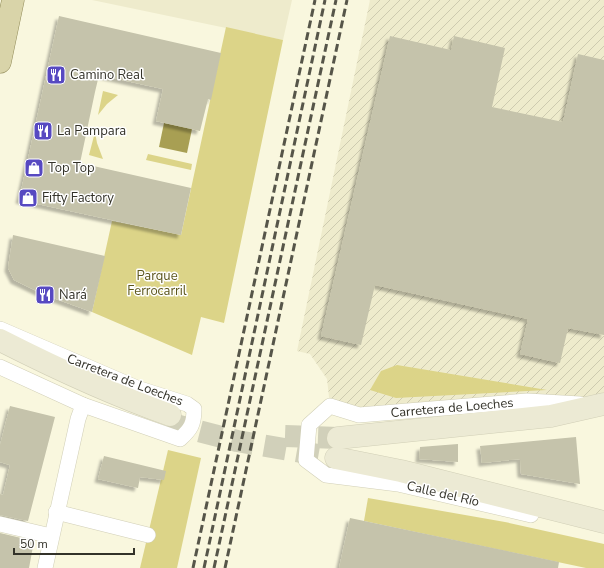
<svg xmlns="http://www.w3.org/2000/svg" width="604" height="568" font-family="'Nunito Sans',sans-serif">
  <defs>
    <pattern id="industrial-furrows" width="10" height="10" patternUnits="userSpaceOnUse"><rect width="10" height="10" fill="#eeebcc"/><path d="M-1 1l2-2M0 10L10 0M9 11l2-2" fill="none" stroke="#cdcaaf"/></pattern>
    <filter id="shadow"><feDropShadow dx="-3.5" dy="3.5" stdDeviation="1" flood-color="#0004"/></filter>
  </defs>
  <rect width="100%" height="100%" fill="#f9f7de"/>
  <polygon fill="#eeebcc" points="92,0 292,0 283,40"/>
  <polygon fill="url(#industrial-furrows)" points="370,0 604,0 604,404 359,415 330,406 327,379 310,354 297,351"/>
  <g fill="#dcd488">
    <polygon points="226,27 283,40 224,323 201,317 192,355 92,312 112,221 181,235"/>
    <polygon points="103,91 118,95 107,104 98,115"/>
    <polygon points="95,132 97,143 103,159 89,155"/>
    <polygon points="148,154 192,164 191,170 146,160"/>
    <polygon points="397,365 547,390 396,398 370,390 381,371"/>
    <polygon points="168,450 201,458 177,568 140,568"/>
    <polygon points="368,498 505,522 604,544 604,568 586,568 364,521"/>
  </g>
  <polygon fill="#a89f53" points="164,123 192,129 187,153 159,147"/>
  <g fill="#c5c3ab" filter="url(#shadow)">
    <polygon points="59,16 221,53 211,100 208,99 200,131 156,121 163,89 99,75 95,92 80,163 191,188 181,235 19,200"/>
    <polygon points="390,36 451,50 454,36 505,48 492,107 563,122 578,54 604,60 604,335 568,328 560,363 520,354 528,319 375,285 361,345 321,336"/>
    <polygon points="13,235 105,256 92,312 45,295 14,280 8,268"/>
    <polygon points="10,406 55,417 28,521 0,515 0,494 3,495 10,465 0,462 0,445"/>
    <polygon points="576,437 580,484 521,474 520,459 482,463 480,446"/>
    <polygon points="458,444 458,462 419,459 420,447"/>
    <polygon points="104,456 166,471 164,480 140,477 138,488 98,479"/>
    <polygon points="350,518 559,562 558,568 339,568"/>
    <polygon points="0,533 34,541 29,568 0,568"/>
  </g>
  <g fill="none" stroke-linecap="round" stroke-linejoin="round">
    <g stroke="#d1d0ba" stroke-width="22" stroke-dasharray="22 11" stroke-linecap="butt">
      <polyline points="168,423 237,441 336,458"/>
      <polyline points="285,436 338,438"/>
    </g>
    <defs>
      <g id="street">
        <path d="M 0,329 L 137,388 L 187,404 L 194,409 C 194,424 191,429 180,439 L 83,405 L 0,367"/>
        <polyline points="56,512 148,535"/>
        <polyline points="531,515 398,484 326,475 306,460 309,425 330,406 359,415 527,401 580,404"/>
        <polyline points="0,524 51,536"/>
        <polyline points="45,568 78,419 83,405"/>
      </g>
      <g id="secondary">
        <path d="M 0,340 C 55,368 111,394 170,415"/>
        <polyline points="338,438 551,416 604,404"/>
        <polyline points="336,458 401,471 604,522"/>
      </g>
      <polyline id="primary" points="0,62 13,0"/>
    </defs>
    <use href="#street" stroke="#d1cfb7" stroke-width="16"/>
    <use href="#secondary" stroke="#d1cfb7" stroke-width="23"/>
    <use href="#primary" stroke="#8f8956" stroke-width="23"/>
    <use href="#street" stroke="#fff" stroke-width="15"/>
    <use href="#secondary" stroke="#ecead4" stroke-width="22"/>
    <use href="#primary" stroke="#d9d4a9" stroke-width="22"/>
    <g stroke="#565549" stroke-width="3" stroke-dasharray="8 4" stroke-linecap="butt">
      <polyline points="193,568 315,0"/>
      <polyline points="204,568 325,0"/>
      <polyline points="214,568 336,0"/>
      <polyline points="225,568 347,0"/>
    </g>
  </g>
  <defs>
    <symbol id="restaurant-square" viewBox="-11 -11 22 22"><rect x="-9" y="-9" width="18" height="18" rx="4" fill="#5749c1" stroke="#fff"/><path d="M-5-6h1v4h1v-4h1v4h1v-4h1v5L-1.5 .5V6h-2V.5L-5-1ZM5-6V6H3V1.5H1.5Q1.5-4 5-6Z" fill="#fff"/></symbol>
    <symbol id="shop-square" viewBox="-11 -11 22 22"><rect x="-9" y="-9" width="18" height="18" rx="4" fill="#5749c1" stroke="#fff"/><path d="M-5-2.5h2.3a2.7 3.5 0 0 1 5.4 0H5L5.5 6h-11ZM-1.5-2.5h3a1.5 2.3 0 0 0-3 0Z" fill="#fff"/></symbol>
  </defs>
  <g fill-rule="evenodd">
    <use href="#restaurant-square" x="45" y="64" width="22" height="22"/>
    <use href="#restaurant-square" x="32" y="120" width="22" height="22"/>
    <use href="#shop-square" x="23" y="157" width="22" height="22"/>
    <use href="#shop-square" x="17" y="187" width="22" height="22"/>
    <use href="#restaurant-square" x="34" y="284" width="22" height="22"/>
  </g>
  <g text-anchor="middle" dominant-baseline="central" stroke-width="3" stroke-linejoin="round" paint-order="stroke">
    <g font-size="13" fill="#333229" stroke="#fff" text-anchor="start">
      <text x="70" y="75">Camino Real</text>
      <text x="57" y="131">La Pampara</text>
      <text x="48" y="168">Top Top</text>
      <text x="42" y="198">Fifty Factory</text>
      <text x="59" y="295">Nará</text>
    </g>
    <g font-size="13" fill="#5c561c" stroke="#fff">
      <text x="157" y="276">Parque<tspan x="157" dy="15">Ferrocarril</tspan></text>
    </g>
    <g font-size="13" fill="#333229" stroke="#fff">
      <text transform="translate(125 380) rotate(21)">Carretera de Loeches</text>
      <text transform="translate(452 408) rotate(-5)">Carretera de Loeches</text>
      <text transform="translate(443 494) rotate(13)">Calle del Río</text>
    </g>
  </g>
  <path d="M14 548v6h120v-6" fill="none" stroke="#333229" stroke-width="2"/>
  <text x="20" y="548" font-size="12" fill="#333229" stroke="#ffffff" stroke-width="3" paint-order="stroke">50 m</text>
</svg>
